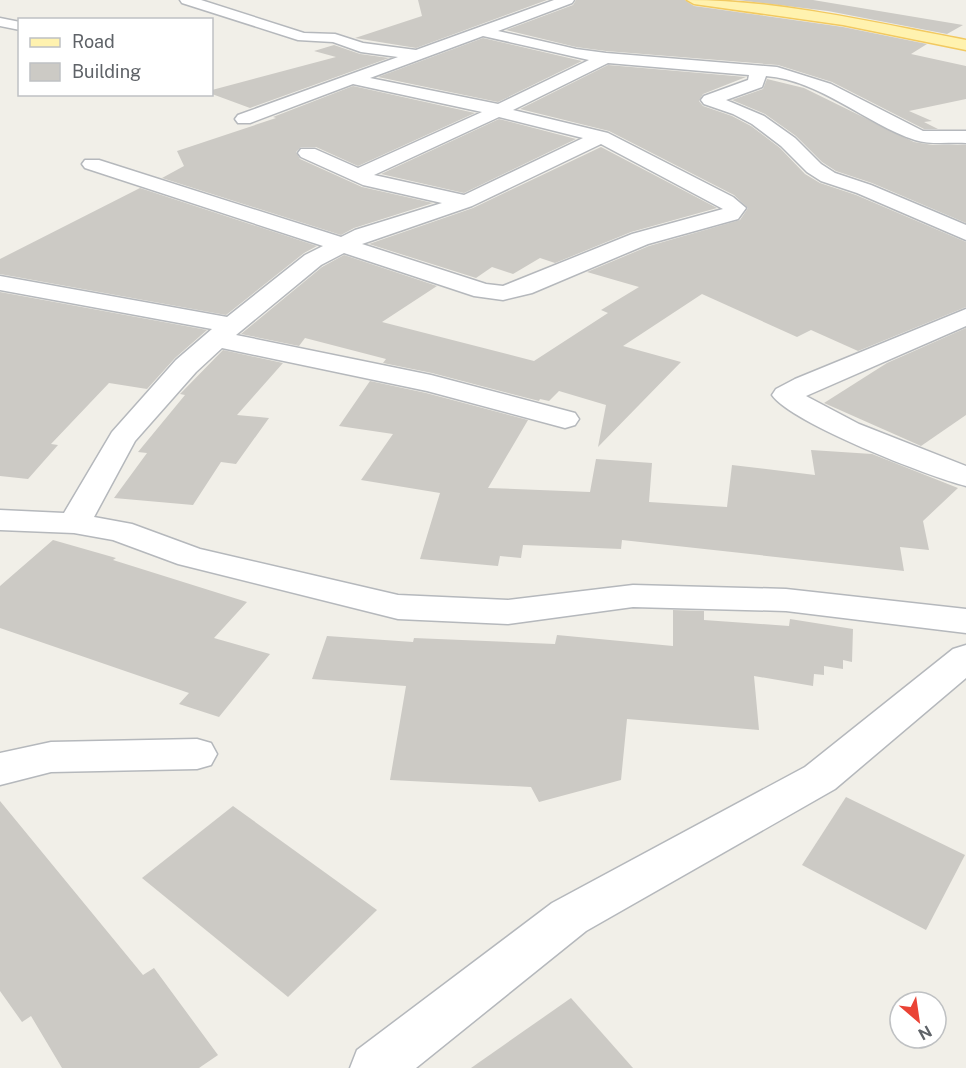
<svg xmlns="http://www.w3.org/2000/svg" width="966" height="1068" font-family="'Public Sans',sans-serif">
  <rect width="100%" height="100%" fill="#f1efe8"/>
  <g fill="#cccac5">
    <polygon points="418,0 547,0 416,48 355,38 422,16"/>
    <polygon points="576,0 685,0 694,6 843,27 927,44 911,54 966,66 966,99 909,111 932,121 924,122 938,129 924,129 832,82 778,65 606,51 576,47 506,30 573,5"/>
    <polygon points="738,0 813,0 963,25 947,34 828,11"/>
    <polygon points="483,38 582,61 498,102 378,77"/>
    <polygon points="334,45 360,54 389,58 250,108 212,94 212,90 336,57 314,51"/>
    <polygon points="608,65 746,77 703,94 699,101 703,106 732,116 751,126 780,148 805,174 820,183 856,195 966,242 966,307 858,351 811,330 797,337 702,294 623,346 681,362 598,447 606,405 559,391 549,401 540,399 539,401 432,373 383,363 386,359 305,338 299,346 241,334 322,267 344,255 437,286 382,322 534,361 608,313 601,310 639,287 587,272 649,246 740,220 748,208 734,195 609,131 520,109"/>
    <polygon points="767,79 804,88 914,142 933,145 966,145 966,223 872,183 836,171 822,162 796,136 765,114 732,100 763,89"/>
    <polygon points="353,86 475,113 358,166 316,147 301,147 296,152 300,159 362,187 433,203 354,228 341,235 162,178 184,166 177,151 276,118 273,117"/>
    <polygon points="499,119 576,139 464,193 381,174"/>
    <polygon points="601,147 717,208 631,232 555,263 540,258 513,274 492,267 476,278 369,244 473,208"/>
    <polygon points="140,188 317,246 304,253 226,315 0,274 0,259"/>
    <polygon points="0,292 207,330 175,358 147,389 109,383 51,444 58,445 28,479 0,476"/>
    <polygon points="966,328 966,415 921,446 824,403 887,363"/>
    <polygon points="223,350 283,363 237,415 269,418 236,464 221,462 193,505 114,498 147,453 138,452 185,395 180,394"/>
    <polygon points="370,381 426,393 528,420 488,488 590,492 596,459 652,463 649,502 727,507 732,465 815,475 811,450 872,454 958,488 923,521 929,550 900,547 904,571 622,540 621,549 523,545 521,558 500,556 498,566 420,559 440,493 361,480 393,434 339,426"/>
    <polygon points="53,540 116,558 113,560 247,602 214,638 270,654 219,717 179,704 189,693 0,628 0,586"/>
    <polygon points="673,610 704,611 704,620 789,626 790,619 853,629 852,662 843,660 843,669 824,666 824,675 814,674 813,686 754,676 759,730 627,719 621,780 539,802 531,787 390,780 406,686 312,679 327,636 413,642 414,638 555,644 557,635 673,646"/>
    <polygon points="846,797 965,855 926,930 802,865"/>
    <polygon points="0,801 143,975 154,968 218,1055 199,1068 62,1068 31,1016 22,1022 0,991"/>
    <polygon points="233,806 377,910 288,997 142,878"/>
    <polygon points="571,998 633,1068 471,1068"/>
  </g>
  <g fill="none" stroke-linecap="round" stroke-linejoin="round">
    <defs>
      <g id="minor">
        <path d="M 180,0 L 201,0 L 304,33 L 335,34 L 363,43 L 416,50 L 554,0 L 574,0 L 572,3 L 498,31 L 576,49 L 606,53 L 777,67 L 831,84 L 923,131 L 966,131 L 966,143 C 950,142 930,145 915,140 C 866,124 820,80 766,76 L 762,87 L 726,100 L 764,116 L 795,138 L 821,164 L 835,173 L 871,185 L 966,225 L 966,240 L 857,193 L 821,181 L 807,172 L 781,146 L 752,124 L 733,114 L 704,104 L 701,100 L 704,96 L 748,80 L 749,75 L 608,63 L 513,110 L 608,133 L 733,197 L 746,208 L 738,219 L 648,244 L 532,293 L 503,300 L 474,296 L 344,253 L 321,265 L 236,335 L 431,375 L 575,413 L 579,419 L 575,425 L 565,428 L 427,391 L 222,348 L 196,372 L 135,441 L 94,517 L 132,524 L 200,549 L 398,595 L 508,600 L 633,585 L 786,589 L 966,609 L 966,633 L 786,611 L 633,607 L 508,624 L 398,619 L 178,564 L 113,540 L 74,533 L 0,530 L 0,510 L 64,513 L 112,432 L 176,360 L 212,329 L 0,290 L 0,276 L 227,317 L 305,255 L 323,246 L 85,168 L 82,164 L 85,160 L 99,160 L 341,237 L 355,230 L 442,203 L 363,185 L 301,157 L 298,153 L 301,149 L 315,149 L 358,168 L 482,112 L 353,84 L 250,123 L 238,123 L 235,119 L 238,115 L 398,57 L 361,52 L 333,42 L 298,40 L 182,3 ZM 483,36 L 589,60 L 498,104 L 370,78 ZM 499,117 L 583,138 L 464,195 L 374,175 ZM 601,144 L 723,209 L 632,234 L 503,286 L 486,284 L 362,244 L 472,206 Z"/>
        <polygon points="0,18 20,22 20,30 0,26"/>
        <path d="M 966,309 L 966,326 L 806,396 L 859,424 L 966,466 L 966,486 C 930,477 791,423 772,395 L 776,389 L 795,379 Z"/>
        <polygon points="966,645 966,678 835,789 586,931 416,1068 350,1068 357,1050 552,903 805,767 953,649"/>
        <polygon points="197,739 211,743 217,754 211,765 197,769 51,772 0,785 0,753 51,742"/>
      </g>
      <path id="major" d="M 687,0 C 781,0 875,23 966,40 L 966,50 L 843,25 L 694,4 Z"/>
    </defs>
    <use href="#minor" stroke="#b5b8bc" stroke-width="3"/>
    <use href="#major" stroke="#f2c960" stroke-width="3"/>
    <use href="#minor" fill="#fff" fill-rule="evenodd"/>
    <use href="#major" fill="#fff2af" fill-rule="evenodd"/>
  </g>
  <rect x="18" y="18" width="195" height="78" fill="#ffffff" stroke="#bfc1c3" stroke-width="1.5"/>
  <rect x="30" y="38" width="30" height="9" fill="#fff2af" stroke="#bfc1c3" stroke-width="1.5"/>
  <text x="72" y="48" font-size="18" fill="#5f6368">Road</text>
  <rect x="30" y="63" width="30" height="18" fill="#cccac5" stroke="#bfc1c3" stroke-width="1.5"/>
  <text x="72" y="78" font-size="18" fill="#5f6368">Building</text>
  <g transform="translate(918 1020) rotate(151)"><circle r="28" fill="#ffffff" stroke="#bfc1c3" stroke-width="1.5"/>
  <path d="M0-4.5L10 22L0 15L-10 22Z" fill="#ea4335"/>
  <text y="-9" font-size="16" font-weight="bold" text-anchor="middle" fill="#5f6368">N</text>
  </g>
</svg>
